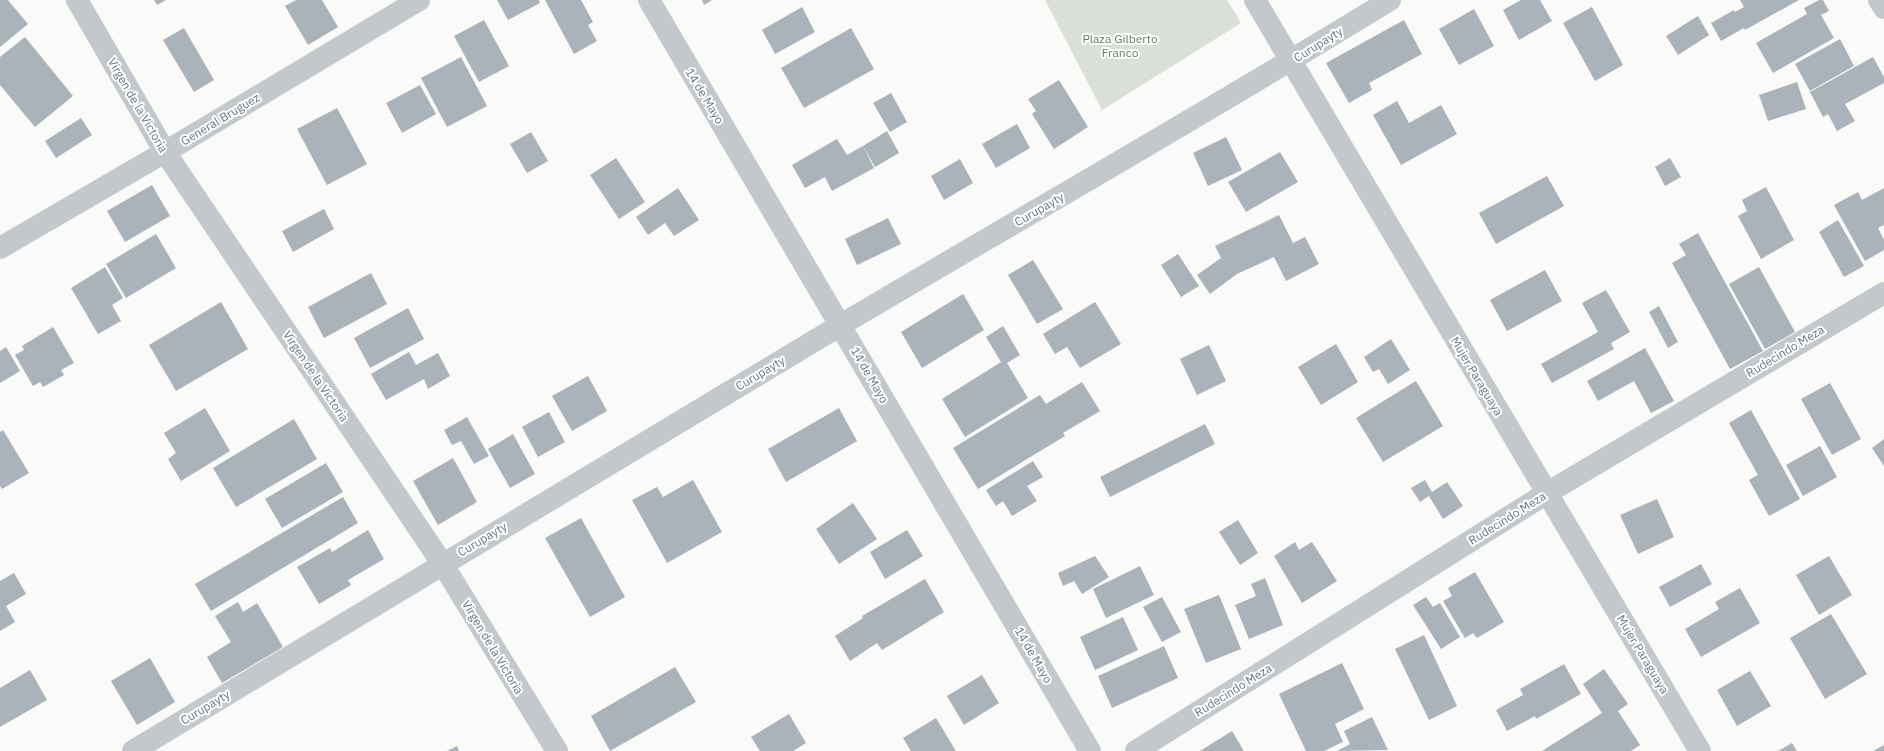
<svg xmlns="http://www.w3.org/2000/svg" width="1884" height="751" font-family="'IBM Plex Sans',sans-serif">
  <rect width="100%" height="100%" fill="#fafaf8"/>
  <polygon fill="#dadfd7" points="1045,0 1227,0 1241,23 1102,110"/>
  <g fill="#aab3b9">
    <polygon points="0,0 8,0 28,24 0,47"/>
    <polygon points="154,0 166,0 157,5"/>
    <polygon points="296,0 322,0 338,27 308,45 285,6"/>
    <polygon points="497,0 539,0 540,3 508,20"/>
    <polygon points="545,0 581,0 593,22 588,25 597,41 574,54"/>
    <polygon points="702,0 712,0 704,5"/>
    <polygon points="1521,0 1540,0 1552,21 1519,40 1503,10"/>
    <polygon points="1740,0 1799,0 1745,30 1744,28 1721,41 1711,23 1734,10 1735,12 1744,7"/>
    <polygon points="1819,0 1823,0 1829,11 1821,15 1834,38 1773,73 1756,43 1807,14 1804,8"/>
    <polygon points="802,7 815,32 775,54 762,30"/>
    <polygon points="1592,7 1623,65 1595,81 1563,23"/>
    <polygon points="1474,9 1494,46 1459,65 1439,29"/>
    <polygon points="1698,16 1709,35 1678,55 1666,36"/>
    <polygon points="484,20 509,66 479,82 454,36"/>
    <polygon points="1404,20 1422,54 1369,83 1372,90 1349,103 1326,63"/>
    <polygon points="184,28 214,80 194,92 163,40"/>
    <polygon points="851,28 874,69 804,108 781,68"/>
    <polygon points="25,37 73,96 35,127 0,85 0,57"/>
    <polygon points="1840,39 1854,66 1810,91 1795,64"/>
    <polygon points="461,57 487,106 447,127 421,78"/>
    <polygon points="1873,57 1884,77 1884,83 1845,104 1855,121 1837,131 1828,114 1823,117 1810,92"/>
    <polygon points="1059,80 1088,127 1054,149 1032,114 1036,111 1028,99"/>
    <polygon points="1797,82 1806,109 1768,121 1759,95"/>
    <polygon points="420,85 436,114 402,133 386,103"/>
    <polygon points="891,93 907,122 890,132 873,103"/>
    <polygon points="1397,101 1409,123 1441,105 1457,134 1401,165 1373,115"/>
    <polygon points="337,108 367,164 327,185 297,129"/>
    <polygon points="81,118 92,135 56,158 45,141"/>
    <polygon points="1017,124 1030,148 996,168 982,144"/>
    <polygon points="887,131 899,153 875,167 863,146"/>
    <polygon points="531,132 548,161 527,173 510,144"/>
    <polygon points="1226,137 1242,170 1208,186 1193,153"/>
    <polygon points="837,139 847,155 863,146 874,168 832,191 825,177 805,188 792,165"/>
    <polygon points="1280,152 1298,182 1246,212 1228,182"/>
    <polygon points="616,158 645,202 619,219 590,175"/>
    <polygon points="1670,158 1681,177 1665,186 1655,167"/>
    <polygon points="960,159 973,183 944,200 931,176"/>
    <polygon points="1547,176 1564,206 1496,244 1479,213"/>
    <polygon points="152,185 170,216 125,242 107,211"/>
    <polygon points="1766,187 1794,240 1761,259 1738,216 1747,211 1742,200"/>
    <polygon points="678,188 699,220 674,236 665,223 648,235 636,217"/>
    <polygon points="1884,188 1884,225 1878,228 1884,240 1884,250 1865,261 1834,205 1858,192 1862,200"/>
    <polygon points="324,209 334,229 293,252 282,231"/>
    <polygon points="1279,215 1293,243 1305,237 1319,264 1286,281 1274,257 1237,274 1210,294 1197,275 1221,258 1215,246"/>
    <polygon points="888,218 901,244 857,265 845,239"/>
    <polygon points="1838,220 1864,266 1844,277 1819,232"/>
    <polygon points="1698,233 1763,351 1730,369 1672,263 1686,255 1679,244"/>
    <polygon points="156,234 176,268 126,298 106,264"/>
    <polygon points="1178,254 1199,286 1181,297 1161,265"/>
    <polygon points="1033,260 1063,309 1037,324 1008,275"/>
    <polygon points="105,267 123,298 112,305 121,321 98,334 71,288"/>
    <polygon points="1759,267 1795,332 1765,349 1729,284"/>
    <polygon points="1545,270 1562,301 1507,331 1490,300"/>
    <polygon points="371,273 387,304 324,338 308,307"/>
    <polygon points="1606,290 1630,332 1611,343 1614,349 1552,383 1541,364 1598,332 1582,303"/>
    <polygon points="963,294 984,330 922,368 901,332"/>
    <polygon points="221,302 248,349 176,391 149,345"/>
    <polygon points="1095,302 1121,344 1080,368 1067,347 1055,354 1043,334"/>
    <polygon points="1659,306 1678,342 1668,348 1649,312"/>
    <polygon points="408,308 424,339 370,368 354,338"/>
    <polygon points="1003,326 1020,355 1007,363 1028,398 965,437 942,399 1001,362 986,337"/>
    <polygon points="53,327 74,363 61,370 64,375 43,387 40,382 33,386 15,355 24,350 22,346"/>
    <polygon points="1391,339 1410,370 1388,384 1379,369 1373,372 1364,357"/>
    <polygon points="1336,344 1358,382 1321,405 1298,367"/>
    <polygon points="1209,345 1226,381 1197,395 1180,359"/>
    <polygon points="6,347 20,371 0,383 0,351"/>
    <polygon points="1645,348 1674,401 1651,413 1634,381 1598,401 1587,381"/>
    <polygon points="409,352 416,365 438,353 450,376 428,389 424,379 386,400 371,374"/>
    <polygon points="588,376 607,411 572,431 552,396"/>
    <polygon points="1416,381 1443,426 1383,462 1356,418"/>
    <polygon points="1082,382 1100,411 1063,433 1065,436 978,489 953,448 1040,395 1046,404"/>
    <polygon points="1830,383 1861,439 1832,455 1801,399"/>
    <polygon points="205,408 230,451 181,481 168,459 176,453 164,433"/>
    <polygon points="839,408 857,441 786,482 768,449"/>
    <polygon points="1751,410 1800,499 1769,516 1749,480 1758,475 1729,423"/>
    <polygon points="549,412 565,442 538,457 522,427"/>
    <polygon points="467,417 489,456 474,464 461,441 452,445 444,430"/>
    <polygon points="294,419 317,459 236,507 213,468"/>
    <polygon points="1205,424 1215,444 1110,497 1100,477"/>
    <polygon points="3,430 29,473 2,489 0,486 0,432"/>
    <polygon points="513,434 535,474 510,488 488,449"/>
    <polygon points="1884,439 1884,466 1872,448"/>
    <polygon points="1820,446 1837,477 1803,496 1786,465"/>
    <polygon points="453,458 477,502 438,525 413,481"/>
    <polygon points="1033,461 1043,477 1027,486 1037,501 1012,516 1003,501 996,506 986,490"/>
    <polygon points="326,463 343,492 282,528 265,499"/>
    <polygon points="693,480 722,532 667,563 632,500 657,487 663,497"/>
    <polygon points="1425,480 1432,492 1447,482 1463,506 1443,519 1429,496 1420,502 1411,488"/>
    <polygon points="343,497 358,523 211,611 195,584"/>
    <polygon points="1657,499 1674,537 1638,554 1620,515"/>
    <polygon points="853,503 877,539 839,564 816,529"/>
    <polygon points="581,518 625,597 590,617 545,538"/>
    <polygon points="1238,520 1258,553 1240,565 1219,532"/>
    <polygon points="368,530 384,559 348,580 351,585 319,604 297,567 330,548 332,552"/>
    <polygon points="907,530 923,556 885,579 870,552"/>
    <polygon points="1295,542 1299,550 1312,542 1337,581 1302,603 1274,556"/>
    <polygon points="1095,556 1109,577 1082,594 1074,581 1063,586 1058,573"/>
    <polygon points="1829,556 1852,595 1819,615 1796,575"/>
    <polygon points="1701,564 1712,584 1670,607 1659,587"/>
    <polygon points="1140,566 1154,595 1106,618 1093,589"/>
    <polygon points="1475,572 1504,622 1477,638 1473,633 1465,638 1443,601 1452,596 1448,588"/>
    <polygon points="14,573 26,594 6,606 15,622 0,631 0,581"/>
    <polygon points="1265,578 1283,625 1249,639 1235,605 1256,596 1251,584"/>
    <polygon points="925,579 944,612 882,650 877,643 850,661 835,636 863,618 862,616"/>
    <polygon points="1740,588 1760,623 1701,657 1685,629 1719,609 1715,602"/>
    <polygon points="1219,595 1241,649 1206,663 1184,609"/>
    <polygon points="1162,597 1181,632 1162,642 1143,607"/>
    <polygon points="1426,597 1433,607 1440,603 1460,637 1441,649 1413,605"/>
    <polygon points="238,602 243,612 257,603 283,647 222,683 207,657 231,642 215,616"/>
    <polygon points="1831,614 1867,674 1825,699 1790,638"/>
    <polygon points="1123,617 1138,650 1095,670 1080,637"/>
    <polygon points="1424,635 1457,706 1429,720 1395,649"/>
    <polygon points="1164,646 1178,678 1112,708 1098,676"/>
    <polygon points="150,658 175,702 137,725 111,681"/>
    <polygon points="1342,663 1364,709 1335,724 1343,742 1324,751 1306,751 1279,694"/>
    <polygon points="1564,664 1581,694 1536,719 1535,716 1507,731 1496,710 1523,695 1520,689"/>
    <polygon points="675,667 696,702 610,751 591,716"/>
    <polygon points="1604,669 1628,704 1618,711 1640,745 1631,751 1542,751 1602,713 1583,684"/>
    <polygon points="30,670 47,700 0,727 0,688"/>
    <polygon points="1750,671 1771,706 1737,726 1717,690"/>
    <polygon points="982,675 999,703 964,725 947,696"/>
    <polygon points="789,714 806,743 793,751 760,751 751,737"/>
    <polygon points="1372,717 1388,750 1337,751 1350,744 1344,731"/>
    <polygon points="936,718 956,751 911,751 903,738"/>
    <polygon points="1232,731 1244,751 1200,751"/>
    <polygon points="1792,743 1797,751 1778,751"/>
    <polygon points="1884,745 1884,751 1873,751"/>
    <polygon points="457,746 459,751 447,751"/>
  </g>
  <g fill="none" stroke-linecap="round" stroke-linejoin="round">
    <g stroke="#c3c8cc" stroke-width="22">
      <polyline points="77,0 165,152 442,563 557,751"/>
      <polyline points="649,0 1090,751"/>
      <polyline points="1255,0 1700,751"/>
      <polyline points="1879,0 1884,8"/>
      <polyline points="0,248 165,152 419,0"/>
      <path d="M 133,751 C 368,608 603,466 839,326 C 1023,217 1208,112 1390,0"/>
      <polyline points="1136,751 1547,493 1884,293"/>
    </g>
  </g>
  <g text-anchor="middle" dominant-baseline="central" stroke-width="4" stroke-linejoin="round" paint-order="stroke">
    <g font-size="12" fill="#687a64" stroke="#fff">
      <text x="1120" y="38">Plaza Gilberto<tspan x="1120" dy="14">Franco</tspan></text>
    </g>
    <g font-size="12" fill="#657683" stroke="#fff">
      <text transform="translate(1318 44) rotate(-32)">Curupayty</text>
      <text transform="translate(705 96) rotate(59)">14 de Mayo</text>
      <text transform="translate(138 105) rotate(60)">Virgen de la Victoria</text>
      <text transform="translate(220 119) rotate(-31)">General Bruguez</text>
      <text transform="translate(1039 209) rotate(-30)">Curupayty</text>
      <text transform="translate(1785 351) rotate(-31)">Rudecindo Meza</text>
      <text transform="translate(760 373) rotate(-31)">Curupayty</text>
      <text transform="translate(870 375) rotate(60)">14 de Mayo</text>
      <text transform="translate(316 376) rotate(56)">Virgen de la Victoria</text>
      <text transform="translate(1477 376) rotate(59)">Mujer Paraguaya</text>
      <text transform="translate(1507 518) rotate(-32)">Rudecindo Meza</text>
      <text transform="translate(482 539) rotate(-31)">Curupayty</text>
      <text transform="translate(493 647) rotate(59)">Virgen de la Victoria</text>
      <text transform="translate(1643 654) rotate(59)">Mujer Paraguaya</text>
      <text transform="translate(1034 655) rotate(60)">14 de Mayo</text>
      <text transform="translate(1233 690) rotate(-32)">Rudecindo Meza</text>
      <text transform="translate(205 707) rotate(-31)">Curupayty</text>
    </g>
  </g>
</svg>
